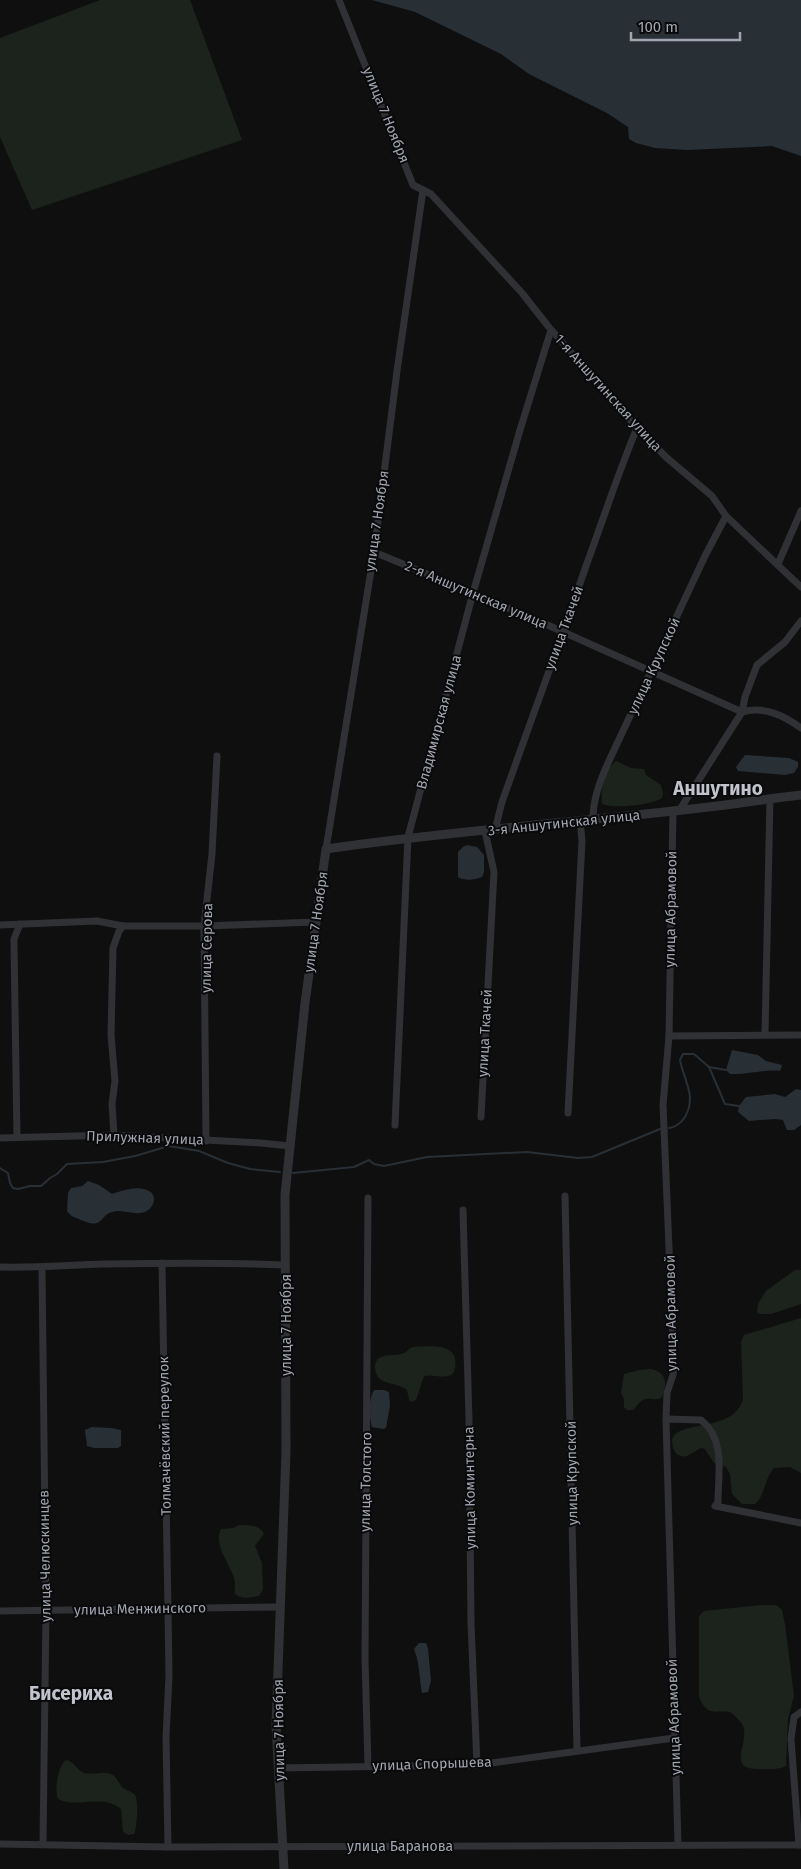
<svg xmlns="http://www.w3.org/2000/svg" width="801" height="1869" font-family="'Fira Sans',sans-serif">
  <rect width="100%" height="100%" fill="#0f0f10"/>
  <g fill="#1b231c">
    <polygon points="100,0 190,0 242,140 32,210 0,137 0,38"/>
    <path d="M 616,761 L 631,768 L 644,769 L 646,775 L 661,785 L 663,794 L 662,798 C 653,805 613,809 602,804 C 600,791 605,769 616,761 Z"/>
    <polygon points="795,1270 801,1270 801,1304 771,1314 760,1314 757,1312 758,1304 766,1291"/>
    <path d="M 801,1318 L 801,1473 L 790,1467 L 774,1468 C 764,1479 766,1494 755,1504 L 742,1504 L 732,1494 L 730,1474 L 726,1467 L 714,1463 L 705,1449 L 701,1448 L 687,1456 C 681,1458 674,1454 673,1447 C 664,1416 733,1437 743,1399 L 741,1342 L 744,1335 Z"/>
    <path d="M 414,1347 C 431,1346 460,1343 455,1368 C 454,1372 453,1375 448,1376 C 440,1378 432,1374 424,1376 L 416,1400 L 411,1402 L 409,1400 L 407,1390 C 399,1383 385,1385 379,1378 C 376,1375 375,1370 375,1367 C 376,1350 396,1358 404,1353 C 409,1351 408,1348 414,1347 Z"/>
    <path d="M 650,1369 C 666,1371 668,1383 662,1397 C 655,1402 653,1397 646,1399 C 640,1400 637,1406 633,1410 L 627,1410 L 624,1407 L 624,1400 L 621,1392 L 624,1374 L 639,1370 Z"/>
    <path d="M 239,1525 C 248,1525 261,1525 264,1534 L 255,1546 L 262,1563 L 263,1590 L 259,1596 C 251,1597 242,1600 235,1594 C 234,1589 236,1584 234,1578 C 230,1564 213,1545 221,1529 L 233,1528 Z"/>
    <path d="M 761,1605 L 776,1605 L 782,1610 L 785,1624 L 794,1696 L 788,1719 L 786,1766 C 779,1770 770,1769 762,1769 C 724,1771 750,1745 743,1726 C 741,1721 734,1715 730,1712 C 713,1710 708,1717 699,1697 L 699,1616 L 704,1611 Z"/>
    <path d="M 66,1760 C 75,1762 77,1771 85,1773 C 94,1775 105,1770 113,1775 C 117,1778 119,1784 122,1787 C 126,1791 132,1791 135,1795 C 139,1801 137,1828 134,1834 L 128,1835 L 123,1832 L 121,1809 C 102,1793 77,1809 58,1799 C 54,1789 58,1766 66,1760 Z"/>
  </g>
  <g fill="#282f35">
    <polygon points="372,0 801,0 801,156 772,146 687,150 655,148 636,143 629,139 628,127 607,113 529,74 501,54 415,12"/>
    <polygon points="745,755 789,758 798,762 798,767 794,773 785,775 738,771 736,767"/>
    <path d="M 467,845 L 477,847 L 484,855 L 484,872 L 482,877 C 474,880 465,881 458,877 L 458,852 L 463,847 Z"/>
    <path d="M 732,1050 L 758,1055 L 766,1061 L 782,1065 L 780,1071 C 764,1069 748,1075 730,1074 L 726,1070 Z"/>
    <polygon points="796,1089 801,1090 801,1125 794,1130 787,1130 783,1120 775,1119 749,1121 738,1112 739,1106 746,1097 775,1094 785,1097"/>
    <path d="M 88,1181 L 99,1185 L 112,1194 C 125,1190 140,1184 152,1193 C 154,1197 155,1199 153,1204 C 146,1219 129,1211 117,1211 C 97,1213 106,1232 79,1219 C 74,1217 70,1216 67,1211 L 68,1193 L 71,1188 L 82,1186 Z"/>
    <path d="M 374,1390 L 384,1390 L 389,1392 L 390,1406 L 386,1428 L 383,1429 L 372,1427 C 369,1416 368,1400 374,1390 Z"/>
    <polygon points="92,1427 111,1428 121,1430 121,1446 118,1448 94,1448 87,1446 85,1430"/>
    <path d="M 419,1643 L 426,1643 L 428,1648 L 431,1681 L 428,1692 L 422,1693 C 419,1678 420,1664 414,1649 Z"/>
  </g>
  <g fill="none" stroke-linecap="round" stroke-linejoin="round">
    <g stroke="#282f35" stroke-width="2">
      <polyline points="709,1067 725,1104 739,1106"/>
      <path d="M 669,1128 C 676,1127 681,1123 685,1117 C 697,1096 684,1081 680,1060 L 683,1054 L 694,1054 L 709,1067 L 726,1070"/>
      <polyline points="0,1168 8,1173 10,1183 13,1188 18,1189 30,1186 41,1186 50,1178 57,1174 67,1164 103,1162 135,1156 169,1146 199,1151 228,1163 250,1169 280,1172"/>
      <polyline points="293,1173 354,1167 369,1160 374,1164 384,1166 427,1157 527,1152 578,1158 592,1157 660,1129"/>
    </g>
    <g stroke="#303135" stroke-width="7">
      <polyline points="423,190 431,194 522,293 548,326 637,428 667,458 712,496 726,516 801,587"/>
      <path d="M 374,552 L 523,614 L 742,712 C 764,706 783,715 801,728"/>
      <polyline points="778,564 801,511"/>
      <polyline points="673,811 669,1036 663,1105 674,1366 673,1375 667,1393 666,1419 678,1844"/>
      <polyline points="679,811 742,712 745,697 757,665 785,642 801,621"/>
      <path d="M 593,819 C 593,799 600,781 608,763 L 705,556 L 726,516"/>
      <path d="M 495,830 L 502,802 C 530,723 559,645 586,566 C 603,520 618,473 637,428"/>
      <polyline points="326,849 374,552 397,371 423,190 413,185 339,0"/>
      <polyline points="0,925 97,921 123,926 204,926 315,922"/>
      <polyline points="765,1034 770,798"/>
      <polyline points="669,1036 801,1035"/>
      <polyline points="568,1113 582,841 580,820"/>
      <polyline points="481,1117 494,872 485,831"/>
      <polyline points="395,1125 408,837 473,593 520,430 551,330"/>
      <polyline points="114,1135 112,1104 115,1081 111,1035 113,948 119,931 123,926"/>
      <polyline points="17,1137 14,944 14,939 20,924"/>
      <polyline points="0,1138 114,1135 261,1143 290,1146"/>
      <polyline points="206,1141 204,926 212,854 217,756"/>
      <polyline points="565,1196 577,1750"/>
      <polyline points="463,1210 469,1419 471,1623 477,1765"/>
      <polyline points="162,1263 168,1610 169,1676 166,1737 168,1847"/>
      <path d="M 0,1267 C 34,1268 68,1265 103,1264 C 164,1263 224,1262 285,1265"/>
      <polyline points="42,1268 46,1610 43,1844"/>
      <path d="M 666,1419 L 701,1420 C 726,1439 718,1474 718,1502 L 715,1506 L 801,1523"/>
      <polyline points="0,1611 280,1607"/>
      <polyline points="368,1766 365,1659 368,1198"/>
      <polyline points="278,1768 477,1765 674,1738"/>
      <polyline points="0,1844 168,1847 801,1845"/>
      <polyline points="799,1845 791,1739 794,1717 801,1712"/>
    </g>
    <path stroke="#303135" stroke-width="9" d="M 284,1869 L 276,1725 L 286,1452 L 285,1195 L 305,1003 L 326,849 C 441,832 557,824 673,811 C 716,807 758,800 801,795"/>
  </g>
  <g text-anchor="middle" dominant-baseline="central" stroke-width="4" stroke-linejoin="round" paint-order="stroke">
    <g font-size="14" fill="#a0a5b1" stroke="#0a0a0b">
      <text transform="translate(386 115) rotate(68)">улица 7 Ноября</text>
      <text transform="translate(608 393) rotate(48)">1-я Аншутинская улица</text>
      <text transform="translate(377 521) rotate(-82)">улица 7 Ноября</text>
      <text transform="translate(476 595) rotate(23)">2-я Аншутинская улица</text>
      <text transform="translate(564 628) rotate(-70)">улица Ткачей</text>
      <text transform="translate(654 666) rotate(-65)">улица Крупской</text>
      <text transform="translate(439 722) rotate(-75)">Владимирская улица</text>
      <text transform="translate(564 823) rotate(-6)">3-я Аншутинская улица</text>
      <text transform="translate(671 909) rotate(-89)">улица Абрамовой</text>
      <text transform="translate(316 922) rotate(-82)">улица 7 Ноября</text>
      <text transform="translate(207 948) rotate(-89)">улица Серова</text>
      <text transform="translate(485 1033) rotate(-87)">улица Ткачей</text>
      <text transform="translate(145 1138) rotate(2)">Прилужная улица</text>
      <text transform="translate(671 1313) rotate(-91)">улица Абрамовой</text>
      <text transform="translate(286 1325) rotate(-90)">улица 7 Ноября</text>
      <text transform="translate(165 1436) rotate(-91)">Толмачёвский переулок</text>
      <text transform="translate(572 1473) rotate(-91)">улица Крупской</text>
      <text transform="translate(366 1482) rotate(-89)">улица Толстого</text>
      <text transform="translate(470 1488) rotate(-91)">улица Коминтерна</text>
      <text transform="translate(45 1556) rotate(-91)">улица Челюскинцев</text>
      <text transform="translate(140 1609) rotate(-1)">улица Менжинского</text>
      <text transform="translate(674 1717) rotate(-92)">улица Абрамовой</text>
      <text transform="translate(279 1730) rotate(-91)">улица 7 Ноября</text>
      <text transform="translate(432 1764) rotate(-2)">улица Спорышева</text>
      <text x="400" y="1846">улица Баранова</text>
    </g>
    <g font-size="19" font-weight="bold" fill="#c1c4cd" stroke="#0a0a0b">
      <text x="718" y="788">Аншутино</text>
      <text x="71" y="1693">Бисериха</text>
    </g>
  </g>
  <path d="M631 32v8h109v-8" fill="none" stroke="#a0a5b1" stroke-width="2.5"/>
  <text x="638" y="32" font-size="15" fill="#a0a5b1" stroke="#0a0a0b" stroke-width="4" paint-order="stroke">100 m</text>
</svg>
